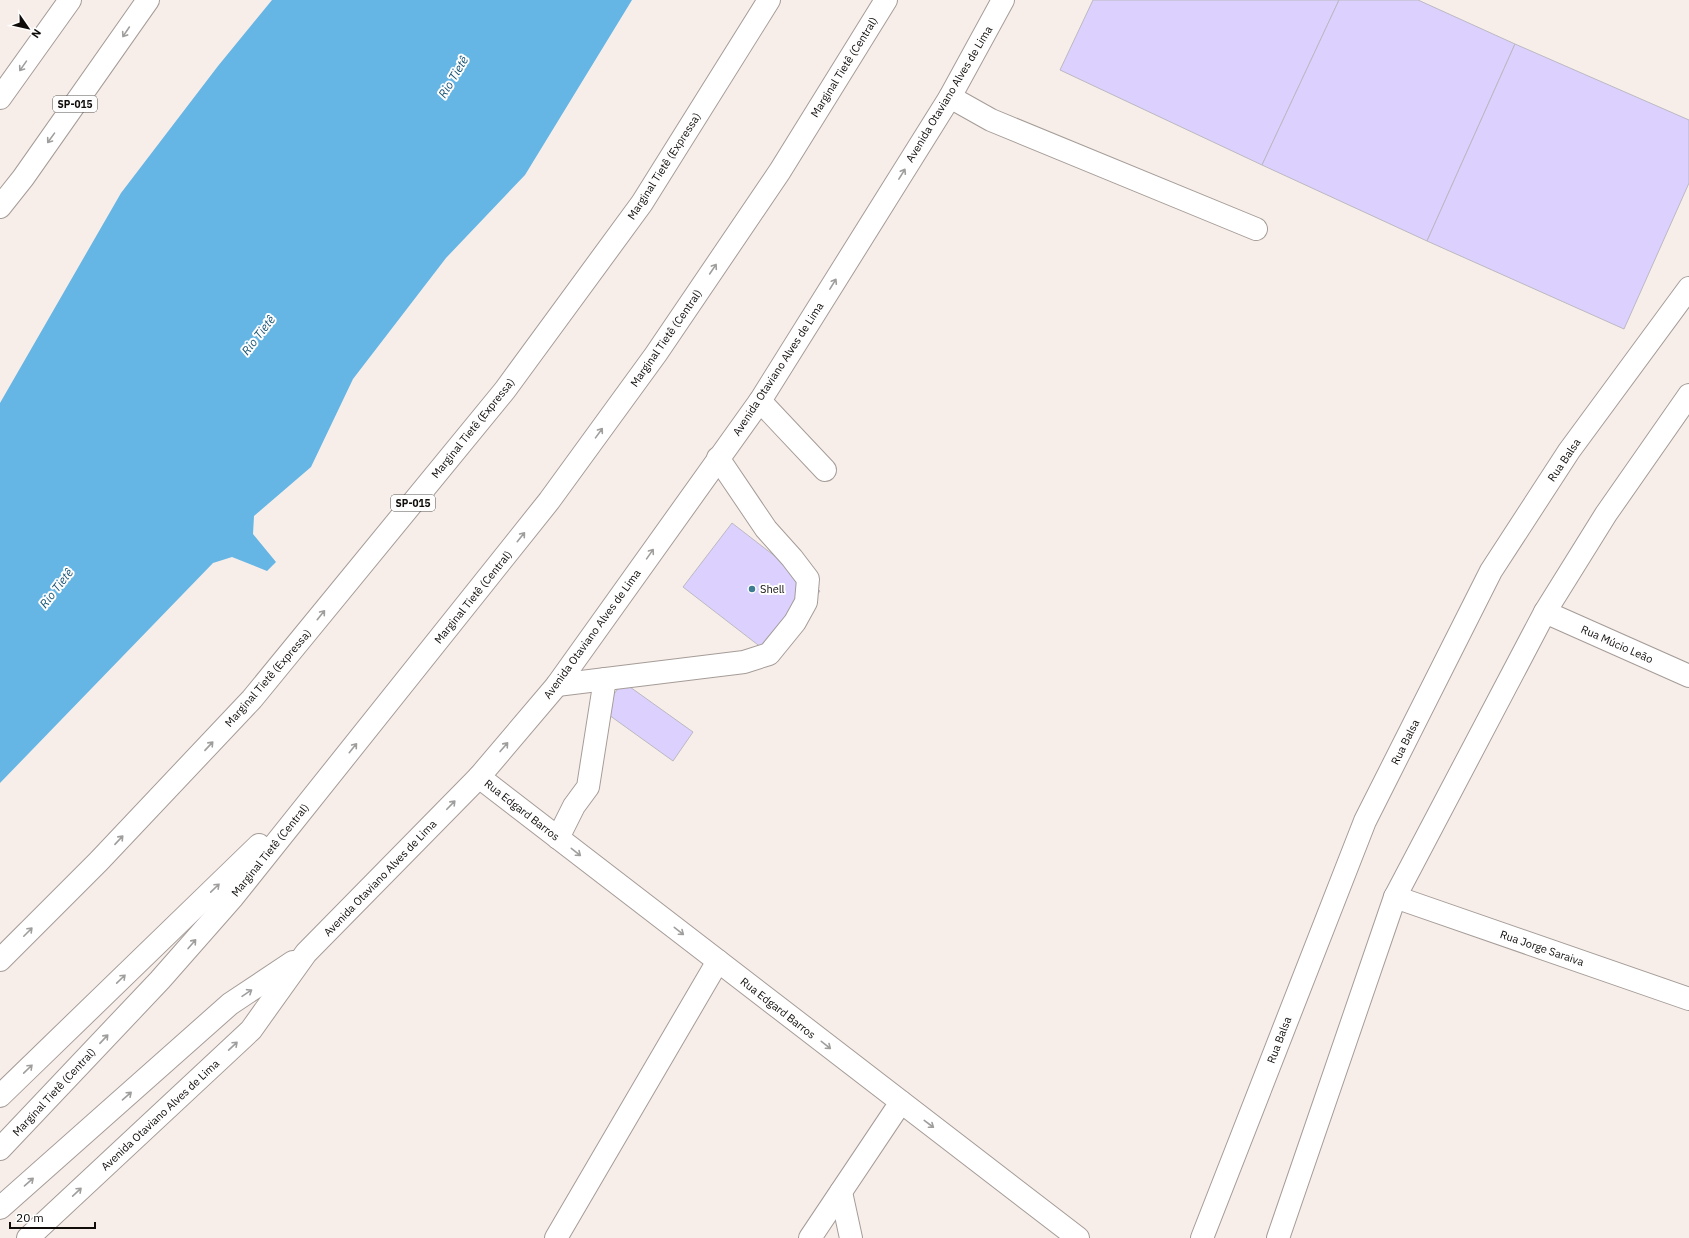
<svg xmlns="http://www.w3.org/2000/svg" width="1689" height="1238" font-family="'IBM Plex Sans',sans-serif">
  <rect width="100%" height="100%" fill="#f8eee9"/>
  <polygon fill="#65b5e5" points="272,0 632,0 525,175 446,258 353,379 311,467 254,516 253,534 276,562 267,571 232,557 213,563 0,783 0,403 121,193 218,66"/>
  <g fill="#dbd0fe" stroke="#bbb9c2">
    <polygon points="1093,0 1339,0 1262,165 1060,70"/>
    <polygon points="1339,0 1418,0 1515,44 1427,241 1262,165"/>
    <polygon points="1515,44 1689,120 1689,183 1624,329 1427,241"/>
    <polygon points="732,523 820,591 771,655 683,587"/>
    <polygon points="623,682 693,732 673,761 602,710"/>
  </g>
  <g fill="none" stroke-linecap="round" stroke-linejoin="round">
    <defs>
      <g id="minor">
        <polyline points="950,97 991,120 1256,229"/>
        <polyline points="760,401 825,470"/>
        <polyline points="1545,612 1689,676"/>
        <polyline points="557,685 744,662 769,654 795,622 806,602 808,579 792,558 766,529 718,458"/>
        <polyline points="558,838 574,806 588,787 605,679"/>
        <polyline points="1395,897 1689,999"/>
        <polyline points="841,1192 851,1238"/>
        <polyline points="556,1238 718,961"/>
        <polyline points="810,1238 901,1102"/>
        <polyline points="1202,1238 1365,821 1491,571 1569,451 1689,288"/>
        <polyline points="1278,1238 1395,897 1545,612 1606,514 1689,395"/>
      </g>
      <polyline id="major" points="479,777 1078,1238"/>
      <g id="highway">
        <polyline points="0,98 70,0"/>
        <polyline points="0,207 23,178 148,0"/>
        <polyline points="0,960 99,861 252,699 505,390 642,203 769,0"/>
        <polyline points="0,1096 259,845"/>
        <polyline points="0,1149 160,980 233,897 549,501 656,354 780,171 886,0"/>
        <polyline points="0,1208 230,1004 293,962"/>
        <polyline points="28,1238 251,1030 306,953 479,777 557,685 760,401 950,97 1003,0"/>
      </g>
    </defs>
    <use href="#minor" stroke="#a59c98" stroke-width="24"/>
    <use href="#major" stroke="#a59c98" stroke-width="24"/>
    <use href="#highway" stroke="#a59c98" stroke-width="24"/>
    <use href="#minor" stroke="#fff" stroke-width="22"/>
    <use href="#major" stroke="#fff" stroke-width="22"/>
    <use href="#highway" stroke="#fff" stroke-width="22"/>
  </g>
  <defs><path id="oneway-shaft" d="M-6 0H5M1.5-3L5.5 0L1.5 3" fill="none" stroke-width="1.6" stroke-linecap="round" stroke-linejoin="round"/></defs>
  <g stroke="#9f9e9d">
    <use href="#oneway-shaft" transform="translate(126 32) rotate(124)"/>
    <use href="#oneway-shaft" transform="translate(23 66) rotate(125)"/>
    <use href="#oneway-shaft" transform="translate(51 138) rotate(126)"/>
    <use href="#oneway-shaft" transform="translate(902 174) rotate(-58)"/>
    <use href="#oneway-shaft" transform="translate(713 269) rotate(-56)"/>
    <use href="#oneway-shaft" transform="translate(833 284) rotate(-58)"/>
    <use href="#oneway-shaft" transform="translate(599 433) rotate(-54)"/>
    <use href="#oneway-shaft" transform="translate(521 537) rotate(-51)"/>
    <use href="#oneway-shaft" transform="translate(650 554) rotate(-55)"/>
    <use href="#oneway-shaft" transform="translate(321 615) rotate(-51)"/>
    <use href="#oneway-shaft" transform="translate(209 746) rotate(-47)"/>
    <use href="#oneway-shaft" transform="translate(504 747) rotate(-49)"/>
    <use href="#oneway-shaft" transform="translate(353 748) rotate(-51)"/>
    <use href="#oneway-shaft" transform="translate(451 805) rotate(-46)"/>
    <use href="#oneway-shaft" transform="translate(119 840) rotate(-47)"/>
    <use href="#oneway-shaft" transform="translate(576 852) rotate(38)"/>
    <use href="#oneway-shaft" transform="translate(215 888) rotate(-44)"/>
    <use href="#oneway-shaft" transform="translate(679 931) rotate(38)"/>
    <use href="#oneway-shaft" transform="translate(28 932) rotate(-45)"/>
    <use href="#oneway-shaft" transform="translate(192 944) rotate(-49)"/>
    <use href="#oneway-shaft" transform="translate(121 979) rotate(-44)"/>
    <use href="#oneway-shaft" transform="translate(247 993) rotate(-34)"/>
    <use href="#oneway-shaft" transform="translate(104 1039) rotate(-47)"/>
    <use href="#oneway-shaft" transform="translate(826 1045) rotate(38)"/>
    <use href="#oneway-shaft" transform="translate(233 1046) rotate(-43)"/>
    <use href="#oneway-shaft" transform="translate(28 1069) rotate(-44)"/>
    <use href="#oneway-shaft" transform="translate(127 1096) rotate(-41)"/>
    <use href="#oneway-shaft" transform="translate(929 1124) rotate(37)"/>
    <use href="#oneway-shaft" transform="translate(29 1182) rotate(-41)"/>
    <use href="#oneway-shaft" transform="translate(77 1192) rotate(-43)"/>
  </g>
  <circle fill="#3e7c91" stroke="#fefefe" stroke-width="1.5" cx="752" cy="589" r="4"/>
  <g text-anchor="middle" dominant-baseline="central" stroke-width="4" stroke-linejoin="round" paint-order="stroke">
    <g fill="#fefefe" stroke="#575553" stroke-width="1">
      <rect x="53" y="96" width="44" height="16" rx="3"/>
      <rect x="391" y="495" width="44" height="16" rx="3"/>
    </g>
    <g font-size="10" font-weight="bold" fill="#0f0c0a">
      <text x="75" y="104">SP-015</text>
      <text x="413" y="503">SP-015</text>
    </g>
    <g font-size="11" fill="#0f0c0a" stroke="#fefefe">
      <text transform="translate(844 67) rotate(-58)">Marginal Tietê (Central)</text>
      <text transform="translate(949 94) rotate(-59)">Avenida Otaviano Alves de Lima</text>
      <text transform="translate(664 166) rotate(-57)">Marginal Tietê (Expressa)</text>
      <text transform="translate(666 338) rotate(-55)">Marginal Tietê (Central)</text>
      <text transform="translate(778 369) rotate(-57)">Avenida Otaviano Alves de Lima</text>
      <text transform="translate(473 428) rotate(-51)">Marginal Tietê (Expressa)</text>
      <text transform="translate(1564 460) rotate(-56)">Rua Balsa</text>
      <text transform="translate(473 597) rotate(-51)">Marginal Tietê (Central)</text>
      <text transform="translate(592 634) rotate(-54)">Avenida Otaviano Alves de Lima</text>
      <text transform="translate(1617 644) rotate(24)">Rua Múcio Leão</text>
      <text transform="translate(268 678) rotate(-49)">Marginal Tietê (Expressa)</text>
      <text transform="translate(1405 742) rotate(-63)">Rua Balsa</text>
      <text transform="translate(522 810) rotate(38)">Rua Edgard Barros</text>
      <text transform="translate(270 850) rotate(-51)">Marginal Tietê (Central)</text>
      <text transform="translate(380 878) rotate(-46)">Avenida Otaviano Alves de Lima</text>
      <text transform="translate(1542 948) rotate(19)">Rua Jorge Saraiva</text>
      <text transform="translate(778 1008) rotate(38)">Rua Edgard Barros</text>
      <text transform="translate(1279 1040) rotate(-69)">Rua Balsa</text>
      <text transform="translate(54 1092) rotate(-47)">Marginal Tietê (Central)</text>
      <text transform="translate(160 1115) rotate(-43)">Avenida Otaviano Alves de Lima</text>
    </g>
    <g font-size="11" fill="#0f0c0a" stroke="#fefefe" text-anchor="start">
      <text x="760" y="589">Shell</text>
    </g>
    <g font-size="12" font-style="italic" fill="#195677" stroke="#fefefe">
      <text transform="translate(453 77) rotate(-59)">Rio Tietê</text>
      <text transform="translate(258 335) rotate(-52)">Rio Tietê</text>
      <text transform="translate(56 588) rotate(-52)">Rio Tietê</text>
    </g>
  </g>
  <g transform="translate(28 28) rotate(124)" stroke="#fefefe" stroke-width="3" paint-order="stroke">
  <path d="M0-3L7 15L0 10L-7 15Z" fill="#0f0c0a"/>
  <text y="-6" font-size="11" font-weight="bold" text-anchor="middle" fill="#0f0c0a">N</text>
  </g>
  <path d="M10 1222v6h85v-6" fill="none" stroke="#0f0c0a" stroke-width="2"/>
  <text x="16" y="1222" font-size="12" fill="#0f0c0a" stroke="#fefefe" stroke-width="3" paint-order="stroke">20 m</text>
</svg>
